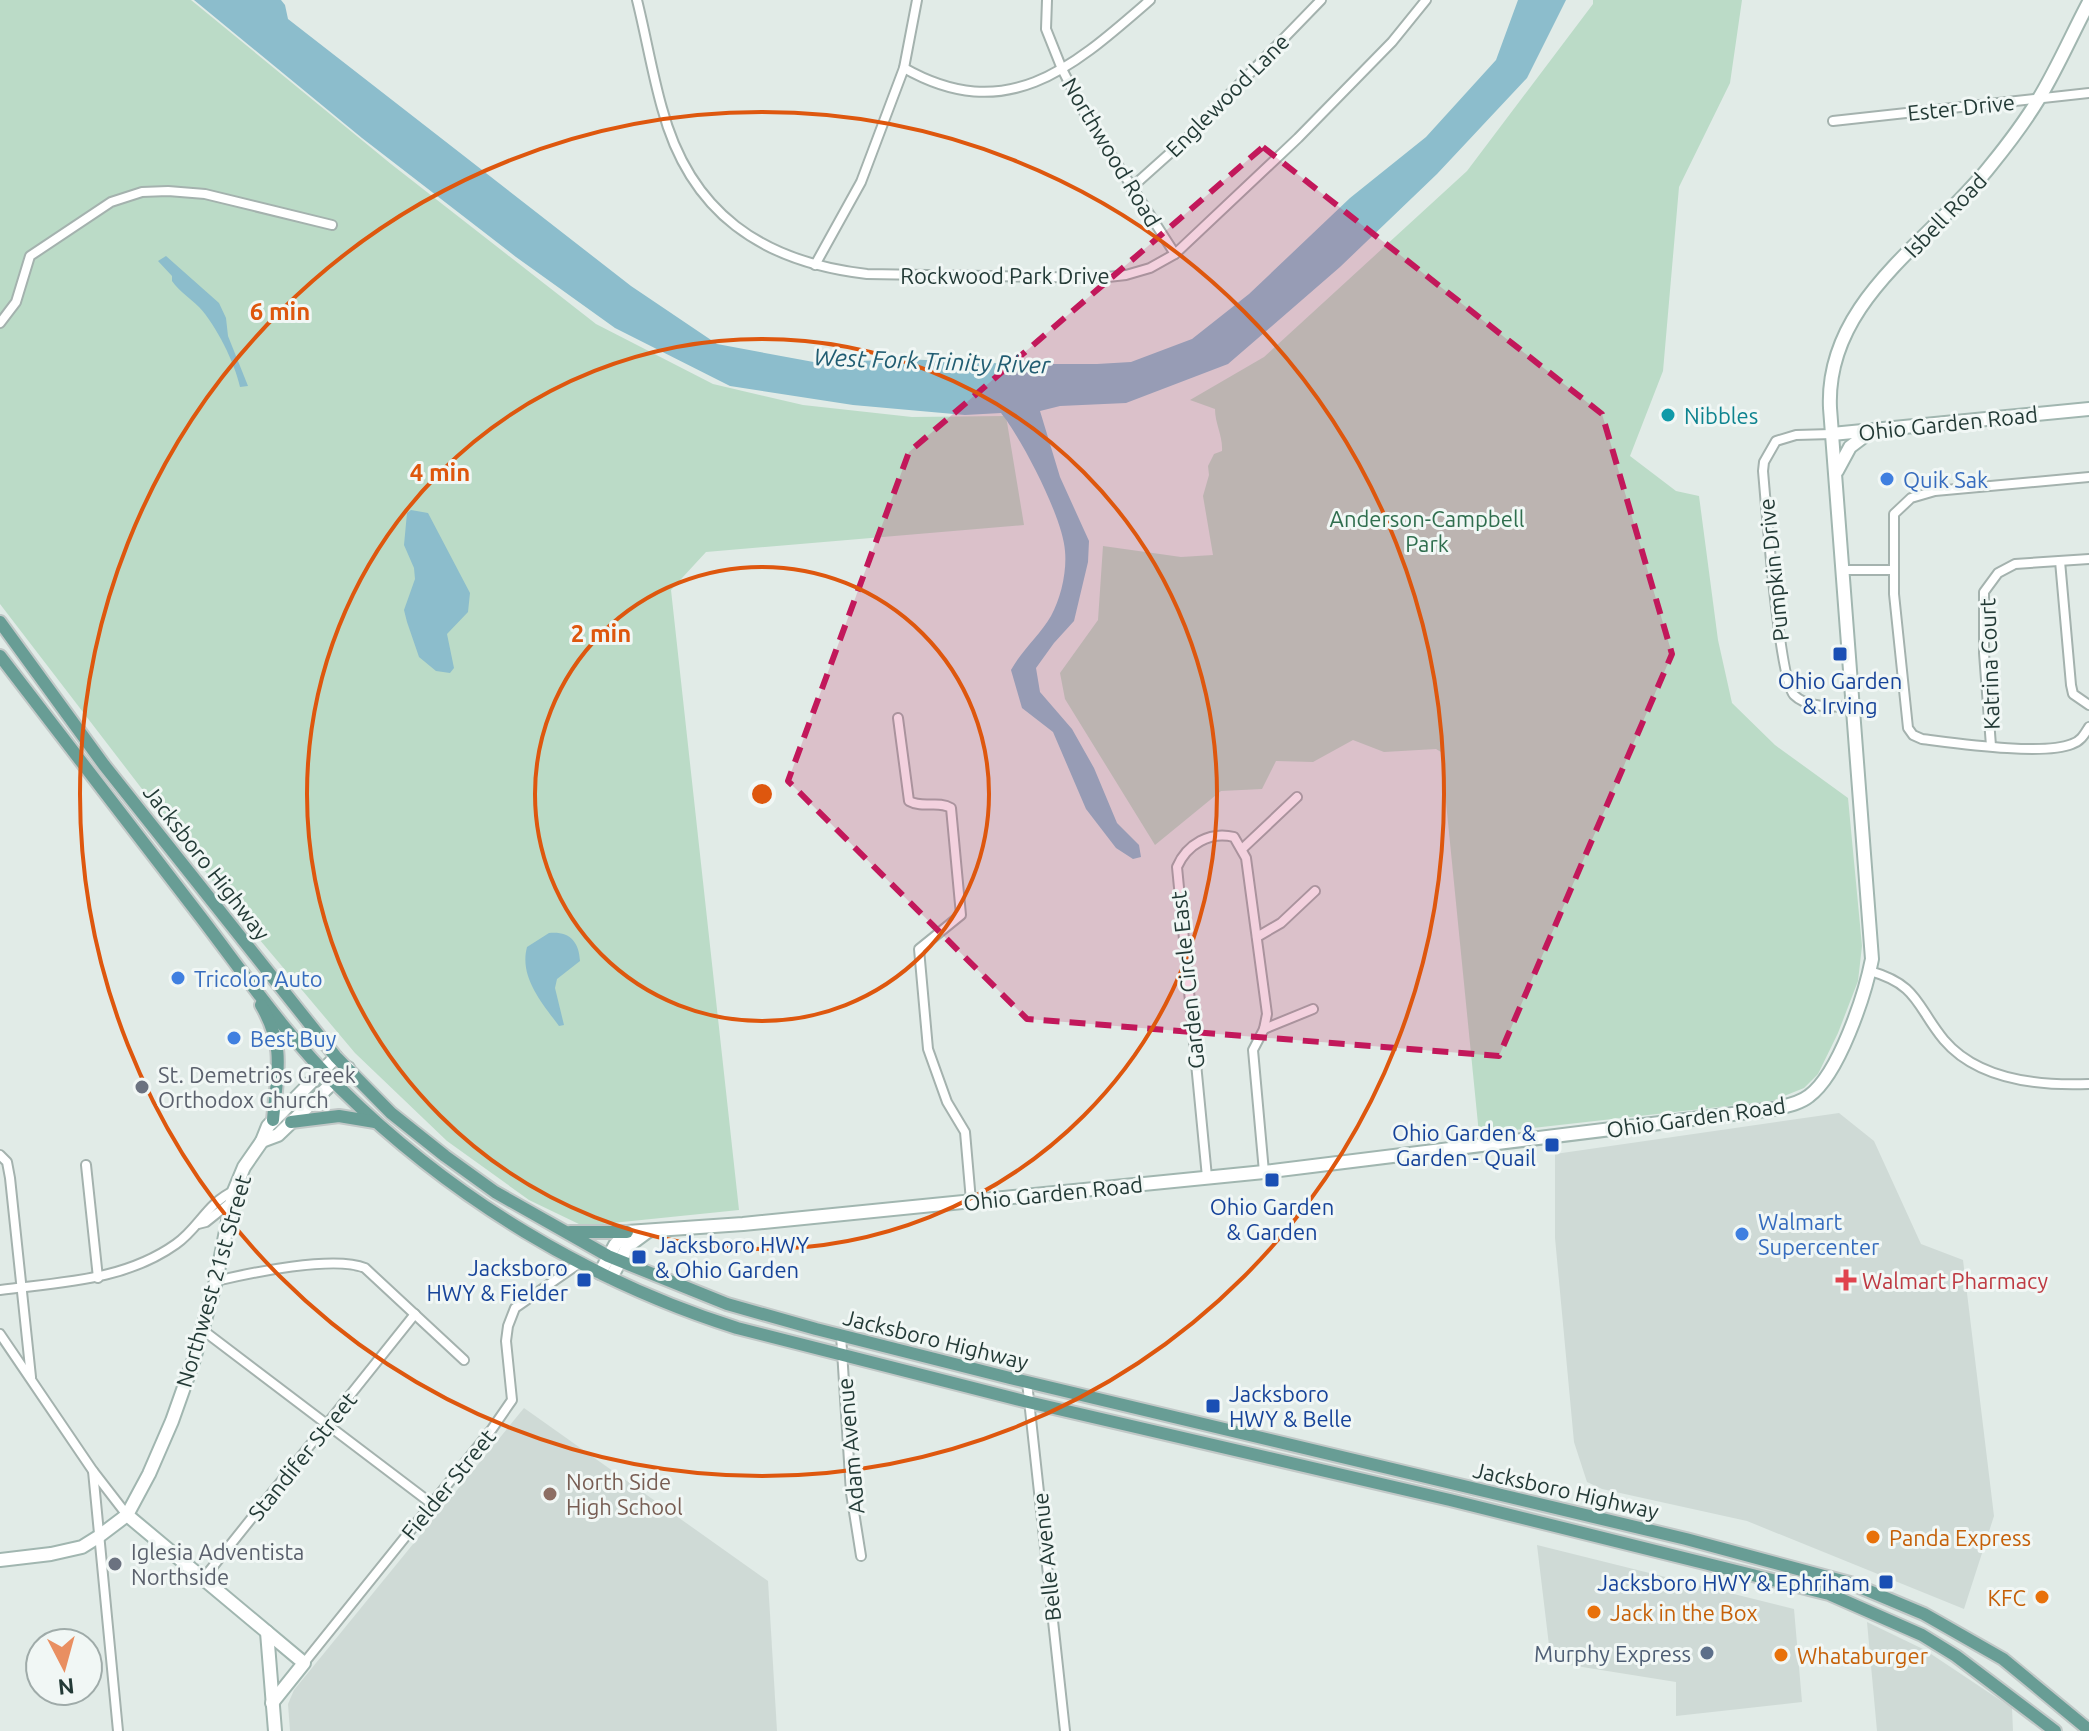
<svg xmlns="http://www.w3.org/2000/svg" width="2089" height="1731" font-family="Ubuntu,sans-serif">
  <rect width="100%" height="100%" fill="#e1ebe7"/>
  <g fill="#cfdad6">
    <polygon points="1839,1113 1874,1141 1921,1244 1963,1260 1994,1516 1964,1609 1747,1521 1602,1489 1587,1482 1574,1442 1555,1238 1555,1154"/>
    <polygon points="524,1408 768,1581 777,1731 290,1731 288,1704 294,1690"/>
    <polygon points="1537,1545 1794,1609 1802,1702 1676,1716 1676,1682 1551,1662"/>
    <polygon points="1867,1622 1925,1650 2012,1708 2013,1731 1877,1731"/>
  </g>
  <g fill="#bbdbc7">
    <polygon points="0,0 191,0 391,164 596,324 713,384 803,405 912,417 1006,416 1024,525 706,552 671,590 739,1210 583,1226 529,1200 447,1141 355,1053 238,914 0,604"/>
    <path d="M 1593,0 L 1742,0 L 1730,83 L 1679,187 L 1663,371 L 1630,456 L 1676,491 L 1699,496 L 1718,640 L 1732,703 L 1775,745 L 1848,798 L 1862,946 L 1858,981 L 1838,1033 L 1818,1074 L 1804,1088 L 1772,1101 L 1479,1134 L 1441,752 L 1436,749 L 1384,752 L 1353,740 L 1313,762 L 1276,761 L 1262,789 L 1221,791 L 1155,845 L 1065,699 L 1060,673 L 1098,620 L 1103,546 L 1181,557 L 1213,555 L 1203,496 L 1209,475 L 1208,466 L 1214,454 L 1222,451 C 1223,436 1215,424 1215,409 L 1190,400 L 1264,357 L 1467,171 L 1593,4 Z"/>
  </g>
  <g fill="#8cbdcc">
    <path d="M 194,0 L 281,0 L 285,5 L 288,19 L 631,286 L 717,344 L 819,363 L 903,359 L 1014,364 L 1097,364 L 1131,362 L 1192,339 L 1249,294 L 1350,198 L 1426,137 L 1496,60 L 1518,0 L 1566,0 L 1527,78 L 1437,174 L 1340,267 L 1228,364 L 1126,403 L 1060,406 L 1040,411 L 1060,477 L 1089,541 L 1088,562 L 1074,621 L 1054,643 L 1036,668 L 1040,692 L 1072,729 L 1094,768 L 1117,823 L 1139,845 L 1141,857 L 1133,859 L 1116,848 L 1086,809 L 1053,732 L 1022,708 L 1011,670 C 1022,650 1040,635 1051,616 C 1061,598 1067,571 1065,551 C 1063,518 1022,439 1001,413 L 965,415 L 853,405 L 730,386 L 615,328 L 516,257 L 362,138 Z"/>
    <path d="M 166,256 L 219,303 L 226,318 L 228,336 L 248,386 L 240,387 C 235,363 216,325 199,307 C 190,298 180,292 172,281 L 172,276 L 158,261 Z"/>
    <polygon points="411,510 428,513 470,593 468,612 447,634 454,668 450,673 436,671 419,657 407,622 404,610 415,579 414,568 404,545 407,513"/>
    <path d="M 549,933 C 569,931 579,941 580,961 L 557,979 L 555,988 L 564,1025 L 559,1026 C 542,1003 519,977 527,947 Z"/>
  </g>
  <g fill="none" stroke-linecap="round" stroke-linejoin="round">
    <defs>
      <g id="street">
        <path d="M 637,0 C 646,36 652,73 662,108 C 690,213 762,262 867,274 L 1099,278 L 1126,275 L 1150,268 L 1175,254 L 1298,138 L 1392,42 L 1426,0"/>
        <polyline points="1047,0 1046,29 1062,69 1085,114 1175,254"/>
        <path d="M 904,68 C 1008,127 1074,66 1150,0"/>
        <polyline points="1833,121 2089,93"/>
        <polyline points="1131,188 1188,137 1321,0"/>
        <polyline points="815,265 861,182 904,68 917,0"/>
        <polyline points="0,323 16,302 30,256 111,202 142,192 168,191 205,194 332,225"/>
        <path d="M 1832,434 L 1796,435 L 1776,441 L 1764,462 L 1763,471 C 1766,504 1779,680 1794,695 C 1808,709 1835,706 1853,707"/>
        <path d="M 2089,477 L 1935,491 L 1911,498 L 1894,514 L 1894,594 L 1908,728 L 1913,735 L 1922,739 C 1955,743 2043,756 2072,744 C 2081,741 2084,735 2089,727"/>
        <polyline points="2060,561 2071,685 2073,694 2089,705"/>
        <polyline points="1842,570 1894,570"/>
        <path d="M 898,718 L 909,801 C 923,809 938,800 951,808 L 961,915 L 919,949 L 928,1049 L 947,1102 L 965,1132 L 971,1201"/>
        <polyline points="1991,746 1984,653 1984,592 1998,573 2015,564 2089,559"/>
        <polyline points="1242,849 1297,797"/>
        <polyline points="1257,937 1281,923 1315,891"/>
        <path d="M 1870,971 C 1919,985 1916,1006 1944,1040 C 1978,1080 2040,1086 2089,1084"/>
        <polyline points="1264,1029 1313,1009"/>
        <polyline points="0,1155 7,1162 10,1178 31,1377"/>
        <polyline points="86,1165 98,1278"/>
        <path d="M 1207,1177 L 1177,867 C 1187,844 1210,831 1234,837 L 1246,858 L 1267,1014 L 1264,1029 L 1253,1050 L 1264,1172"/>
        <polyline points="198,1224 206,1222 231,1202"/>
        <path d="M 216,1281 C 250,1273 334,1255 365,1268 L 464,1360"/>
        <path d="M 0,1290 C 61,1282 124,1281 176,1244 C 199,1228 207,1203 234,1191"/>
        <polyline points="204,1331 432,1504"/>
        <polyline points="0,1334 93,1471 118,1731"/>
        <polyline points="841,1335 851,1493 861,1556"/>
        <polyline points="1027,1382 1065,1731"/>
        <polyline points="93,1471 127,1515"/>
        <polyline points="203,1579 415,1314"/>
        <polyline points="304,1663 492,1429 512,1400 506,1341 508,1326 515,1308 581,1262"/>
      </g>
      <g id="secondary">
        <polyline points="1832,434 2089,409"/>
        <polyline points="1837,471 1850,447 1871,431"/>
        <polyline points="262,1141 278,1135 348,1068"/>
        <path d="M 600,1273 L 615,1245 L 627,1232 L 743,1224 L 1264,1172 L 1773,1109 C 1785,1106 1799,1104 1809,1096 C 1839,1074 1865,995 1872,959 L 1830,408 C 1825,300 1932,241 1991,165 C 2008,144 2024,123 2038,100 C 2057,69 2072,34 2089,2"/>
        <polyline points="611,1278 628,1246 647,1232"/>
        <polyline points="127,1515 304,1663 272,1703"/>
        <polyline points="0,1560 51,1554 82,1547 98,1537 127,1515 149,1474 172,1421 194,1359 216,1281 234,1191 244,1167 262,1141 268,1126 336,1057"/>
        <polyline points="267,1632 275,1731"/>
      </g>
      <g id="primary">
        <polyline points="0,622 104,765 336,1057 391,1113 445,1156 495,1192 608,1256 727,1304 816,1329 1010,1378 1686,1539 1850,1583 1924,1614 2003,1659 2089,1730"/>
        <path d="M 0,656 C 68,744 135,832 203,920 C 247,978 289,1039 341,1089 C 452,1198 588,1281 737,1328 L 1028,1402 L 1450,1500 L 1829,1594 L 1922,1635 L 1956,1656 L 2055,1731"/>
        <path d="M 261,1005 C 286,1048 277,1073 273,1120"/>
        <polyline points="291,1122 339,1116 375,1122"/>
        <polyline points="570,1232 627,1232"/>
      </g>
    </defs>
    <use href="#street" stroke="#a4b2ae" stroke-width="12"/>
    <use href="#secondary" stroke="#a1b6b0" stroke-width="16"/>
    <use href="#primary" stroke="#c1c8c7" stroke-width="16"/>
    <use href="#street" stroke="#fff" stroke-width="8"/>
    <use href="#secondary" stroke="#fff" stroke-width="12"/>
    <use href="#primary" stroke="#689d95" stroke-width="12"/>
  </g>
  <path fill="#c2185b" fill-opacity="0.2" stroke="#c2185b" stroke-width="6" stroke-dasharray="16 10" stroke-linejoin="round" d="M 1263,147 L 1602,414 L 1672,654 L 1499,1056 L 1027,1019 L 788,781 L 909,452 Z"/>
  <g fill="none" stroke="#de570e" stroke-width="4">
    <circle cx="762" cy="794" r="227"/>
    <circle cx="762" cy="794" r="455"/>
    <circle cx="762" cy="794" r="682"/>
  </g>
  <circle fill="#0f9aa8" stroke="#f1f7f5" stroke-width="3" cx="1668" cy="415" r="8"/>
  <g fill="#3f7fe0" stroke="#f1f7f5" stroke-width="3">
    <circle cx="1887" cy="479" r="8"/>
    <circle cx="178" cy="978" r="8"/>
    <circle cx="234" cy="1038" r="8"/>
    <circle cx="1742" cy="1234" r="8"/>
  </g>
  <g fill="#1a4fb4" stroke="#f1f7f5" stroke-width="3">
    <rect x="1832" y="646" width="16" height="16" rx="4"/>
    <rect x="1544" y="1137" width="16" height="16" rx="4"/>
    <rect x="1264" y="1172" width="16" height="16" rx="4"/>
    <rect x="631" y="1249" width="16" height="16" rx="4"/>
    <rect x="576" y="1272" width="16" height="16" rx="4"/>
    <rect x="1205" y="1398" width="16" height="16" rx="4"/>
    <rect x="1878" y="1574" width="16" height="16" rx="4"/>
  </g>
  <g fill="#6b7280" stroke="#f1f7f5" stroke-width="3">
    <circle cx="142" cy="1087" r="8"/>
    <circle cx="115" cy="1564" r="8"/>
  </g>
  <path fill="#e0444e" stroke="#f1f7f5" stroke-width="3" d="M1842 1268h8v8h8v8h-8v8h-8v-8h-8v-8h8z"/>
  <circle fill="#8d6e63" stroke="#f1f7f5" stroke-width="3" cx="550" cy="1494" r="8"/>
  <g fill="#e8710a" stroke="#f1f7f5" stroke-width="3">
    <circle cx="1873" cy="1537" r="8"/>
    <circle cx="2042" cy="1597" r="8"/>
    <circle cx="1594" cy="1612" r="8"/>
    <circle cx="1781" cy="1655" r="8"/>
  </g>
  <circle fill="#5c6f8a" stroke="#f1f7f5" stroke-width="3" cx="1707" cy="1653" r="8"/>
  <g text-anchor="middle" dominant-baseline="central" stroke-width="6" stroke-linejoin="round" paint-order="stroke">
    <g font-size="22" fill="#233a36" stroke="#f1f7f5">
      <text transform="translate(1227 95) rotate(-45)">Englewood Lane</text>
      <text transform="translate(1961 107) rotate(-6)">Ester Drive</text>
      <text transform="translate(1112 152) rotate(59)">Northwood Road</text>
      <text transform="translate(1945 215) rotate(-46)">Isbell Road</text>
      <text x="1005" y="275">Rockwood Park Drive</text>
      <text transform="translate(1948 423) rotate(-6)">Ohio Garden Road</text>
      <text transform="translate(1773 570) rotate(-96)">Pumpkin Drive</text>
      <text transform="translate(1989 664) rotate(-92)">Katrina Court</text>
      <text transform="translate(207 862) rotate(52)">Jacksboro Highway</text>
      <text transform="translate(1187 980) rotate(-96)">Garden Circle East</text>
      <text transform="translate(1696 1117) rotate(-8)">Ohio Garden Road</text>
      <text transform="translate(1053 1193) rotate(-6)">Ohio Garden Road</text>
      <text transform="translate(213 1281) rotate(-74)">Northwest 21st Street</text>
      <text transform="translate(936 1339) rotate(14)">Jacksboro Highway</text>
      <text transform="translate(850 1446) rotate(-95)">Adam Avenue</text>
      <text transform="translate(302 1456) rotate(-51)">Standifer Street</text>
      <text transform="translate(448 1484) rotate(-51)">Fielder Street</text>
      <text transform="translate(1566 1490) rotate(13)">Jacksboro Highway</text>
      <text transform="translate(1046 1557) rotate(-96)">Belle Avenue</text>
    </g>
    <g font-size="22" fill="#0d838f" stroke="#f1f7f5" text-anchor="start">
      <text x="1684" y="415">Nibbles</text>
    </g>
    <g font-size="22" fill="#366cbe" stroke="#f1f7f5" text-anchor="start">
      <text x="1903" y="479">Quik Sak</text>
      <text x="194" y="978">Tricolor Auto</text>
      <text x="250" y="1038">Best Buy</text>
      <text x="1758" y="1221">Walmart<tspan x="1758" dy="25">Supercenter</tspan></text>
    </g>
    <g font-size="22" fill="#2f6e4e" stroke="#f1f7f5">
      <text x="1427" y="518">Anderson-Campbell<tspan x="1427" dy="25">Park</tspan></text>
    </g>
    <g font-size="22" fill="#164399" stroke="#f1f7f5" text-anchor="end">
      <text x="1840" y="680" text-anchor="middle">Ohio Garden<tspan x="1840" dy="25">&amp; Irving</tspan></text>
      <text x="1536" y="1132">Ohio Garden &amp;<tspan x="1536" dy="25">Garden - Quail</tspan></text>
      <text x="1272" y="1206" text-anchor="middle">Ohio Garden<tspan x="1272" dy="25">&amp; Garden</tspan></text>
      <text x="655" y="1244" text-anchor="start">Jacksboro HWY<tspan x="655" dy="25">&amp; Ohio Garden</tspan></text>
      <text x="568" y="1267">Jacksboro<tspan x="568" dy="25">HWY &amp; Fielder</tspan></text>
      <text x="1229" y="1393" text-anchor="start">Jacksboro<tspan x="1229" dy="25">HWY &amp; Belle</tspan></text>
      <text x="1870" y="1582">Jacksboro HWY &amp; Ephriham</text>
    </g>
    <g font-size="22" fill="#5b616d" stroke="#f1f7f5" text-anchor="start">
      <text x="158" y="1074">St. Demetrios Greek<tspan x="158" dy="25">Orthodox Church</tspan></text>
      <text x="131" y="1551">Iglesia Adventista<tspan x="131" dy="25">Northside</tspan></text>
    </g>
    <g font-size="22" fill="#be3a42" stroke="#f1f7f5" text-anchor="start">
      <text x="1862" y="1280">Walmart Pharmacy</text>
    </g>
    <g font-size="22" fill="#785e54" stroke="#f1f7f5" text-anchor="start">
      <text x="566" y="1481">North Side<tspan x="566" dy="25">High School</tspan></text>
    </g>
    <g font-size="22" fill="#c56008" stroke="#f1f7f5" text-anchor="start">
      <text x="1889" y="1537">Panda Express</text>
      <text x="2026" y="1597" text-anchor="end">KFC</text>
      <text x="1610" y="1612">Jack in the Box</text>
      <text x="1797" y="1655">Whataburger</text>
    </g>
    <g font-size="22" fill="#4e5e75" stroke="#f1f7f5" text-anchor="end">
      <text x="1691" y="1653">Murphy Express</text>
    </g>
    <g font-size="24" font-style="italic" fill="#215d72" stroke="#f1f7f5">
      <text transform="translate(932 361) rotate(2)">West Fork Trinity River</text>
    </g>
  </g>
  <circle cx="762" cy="794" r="12" fill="#de570e" stroke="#f1f7f5" stroke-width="4"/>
  <g font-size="24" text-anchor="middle" font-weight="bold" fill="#de570e" stroke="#f1f7f5" stroke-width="6" stroke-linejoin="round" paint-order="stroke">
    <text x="280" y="320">6 min</text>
    <text x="440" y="481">4 min</text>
    <text x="601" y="642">2 min</text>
  </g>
  <g transform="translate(64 1667) rotate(174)"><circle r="38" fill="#f1f7f5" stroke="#9faba9" stroke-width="2"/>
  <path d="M0-6L14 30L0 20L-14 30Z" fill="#e98f61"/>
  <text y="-12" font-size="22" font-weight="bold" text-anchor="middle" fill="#233a36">N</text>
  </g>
</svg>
